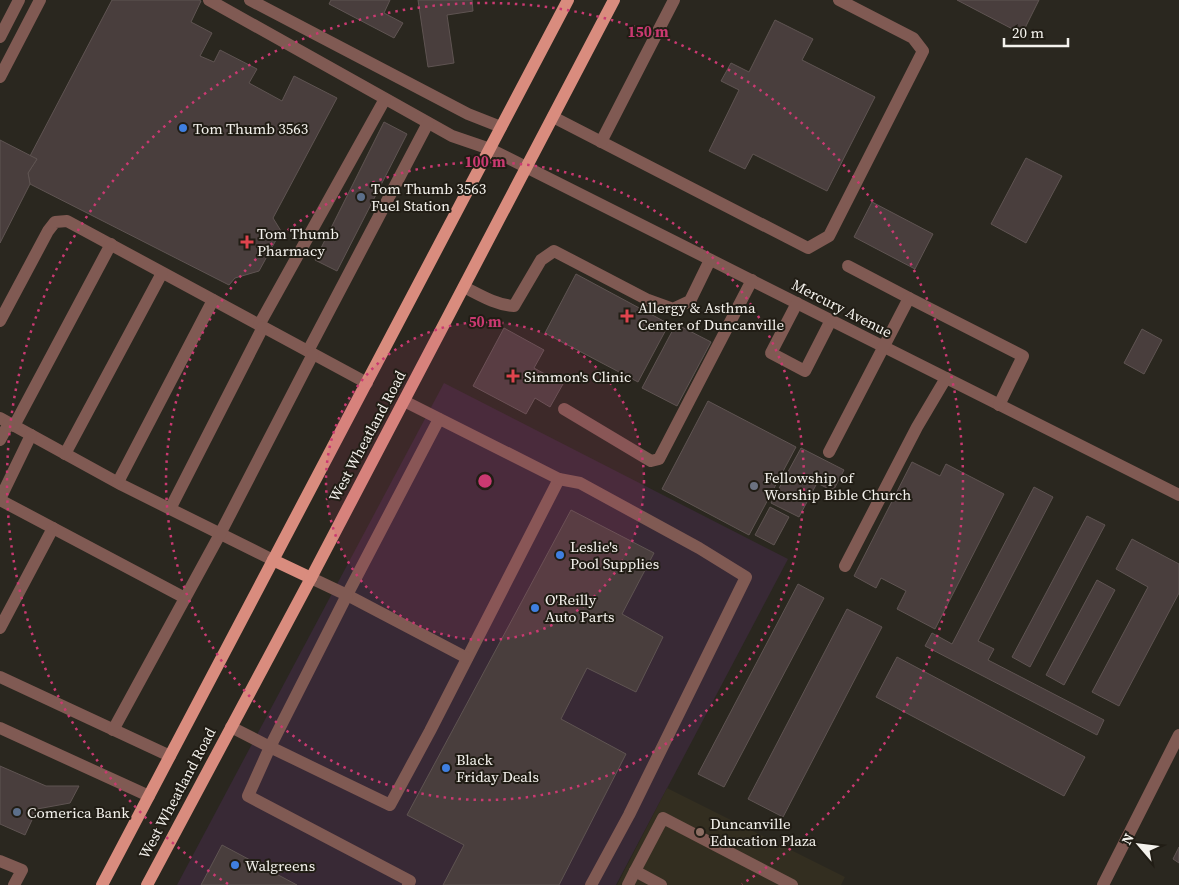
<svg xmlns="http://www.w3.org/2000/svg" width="1179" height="885" font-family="'Source Serif 4',serif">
  <rect width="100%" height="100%" fill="#2a271f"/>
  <polygon fill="#382935" points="444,383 788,559 616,885 177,885"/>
  <polygon fill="#332e20" points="667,788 845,877 841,885 617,885"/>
  <g fill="#493e3d" stroke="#5f5452">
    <polygon points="112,0 199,0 201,1 191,22 212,33 200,56 214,62 220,50 257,69 249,83 282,101 294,76 337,98 273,218 281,231 259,271 235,278 229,285 30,184 28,173 37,159 30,156"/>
    <polygon points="331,0 390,0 384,13 403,23 394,38 329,4"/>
    <polygon points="418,0 472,0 473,11 447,15 454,63 428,67"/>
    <polygon points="957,0 1039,0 1022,34"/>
    <polygon points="775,20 813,39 802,60 875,97 827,191 753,154 745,169 709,151 739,90 721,81 731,63 749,72"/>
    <polygon points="384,122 407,134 337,271 315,260"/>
    <polygon points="0,140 37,159 28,173 30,184 0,243"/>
    <polygon points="1026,158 1062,176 1026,243 991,224"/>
    <polygon points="872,202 933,234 915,269 854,237"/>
    <polygon points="576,274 669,324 638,382 545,333"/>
    <polygon points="676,324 711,342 677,406 642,388"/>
    <polygon points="504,328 544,350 534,368 563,384 550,407 535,398 526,414 473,386"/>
    <polygon points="1142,329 1162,340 1144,374 1124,363"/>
    <polygon points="708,401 796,447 749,535 662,489"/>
    <polygon points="801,448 844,470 833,491 817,483 799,517 771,503"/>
    <polygon points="912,462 940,476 946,464 1004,494 935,629 897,609 906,591 881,578 876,588 854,576"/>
    <polygon points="1034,487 1053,497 978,641 994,649 988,660 1104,720 1097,735 925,646 932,633 952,644"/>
    <polygon points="770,507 789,517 774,545 755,535"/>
    <polygon points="571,510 654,553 622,614 663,637 636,692 587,668 561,719 626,754 559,885 443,885 464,845 407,815"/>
    <polygon points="1087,516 1105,525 1030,667 1012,657"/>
    <polygon points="1132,539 1179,564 1179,593 1119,706 1092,692 1148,587 1116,569"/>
    <polygon points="1097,580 1115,590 1064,685 1046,675"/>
    <polygon points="798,584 824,598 724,787 698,774"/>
    <polygon points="847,609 882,627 783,817 748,799"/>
    <polygon points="897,657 1085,757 1064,796 876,697"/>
    <polygon points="0,766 46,786 79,786 70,803 37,809 25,835 0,824"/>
    <polygon points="222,845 297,885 201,885"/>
    <polygon points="1179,847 1179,863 1173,859"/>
  </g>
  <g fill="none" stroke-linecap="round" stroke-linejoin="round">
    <g stroke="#805a53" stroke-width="12">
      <polyline points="209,0 452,136 490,149 1179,495"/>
      <polyline points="250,0 468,114 501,127"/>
      <polyline points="0,37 19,0"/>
      <polyline points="0,77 40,0"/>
      <polyline points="553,117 808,248 829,236 923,51 913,38 839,0"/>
      <polyline points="601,142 674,0"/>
      <polyline points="848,266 909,298"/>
      <path d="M 464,287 C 480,295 496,305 514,306 L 541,260 L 554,251 L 648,300 L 673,309 L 690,301 L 710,260"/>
      <polyline points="797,303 771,353 805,371 831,320"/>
      <polyline points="0,321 48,231 55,222 67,221 367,383"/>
      <polyline points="259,325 385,99"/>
      <polyline points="308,351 428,123"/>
      <polyline points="404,401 559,479 430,731 390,805 270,747 248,796 410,881 408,885"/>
      <polyline points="564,409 651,461 659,459 752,280"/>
      <polyline points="0,418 122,485 273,560"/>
      <polyline points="439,419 347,595 467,658"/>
      <polyline points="14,426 111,244"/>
      <polyline points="0,440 9,423"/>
      <polyline points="829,452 909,298 1023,356 999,405"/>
      <polyline points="65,454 162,273"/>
      <polyline points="559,479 580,483 699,548 746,577 629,815 591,885"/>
      <polyline points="118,482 213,300"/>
      <polyline points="0,499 31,435"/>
      <polyline points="0,500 185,598"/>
      <polyline points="170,509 263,327"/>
      <polyline points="845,566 917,427 946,378"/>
      <polyline points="0,628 53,528"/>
      <polyline points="0,677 170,756"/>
      <polyline points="231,727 270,747 347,595 311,578"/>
      <polyline points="0,728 149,796"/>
      <polyline points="113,730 220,534 313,354"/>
      <polyline points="0,861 22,870 14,885"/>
      <polyline points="628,885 635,871"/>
      <polyline points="661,885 635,871 663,818 792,885"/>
      <polyline points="1103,885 1179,735"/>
    </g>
    <g stroke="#d98c7e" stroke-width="12">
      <polyline points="273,560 311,578"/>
      <polyline points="102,885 568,0"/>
      <polyline points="147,885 311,578 614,0"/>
    </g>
  </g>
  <circle cx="485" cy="481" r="159" fill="#ca3971" fill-opacity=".12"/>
  <g fill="none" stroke="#ca3971" stroke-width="2.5" stroke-dasharray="2.5 5">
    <circle cx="485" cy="481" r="159"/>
    <circle cx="485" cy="481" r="319"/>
    <path d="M228 884A478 478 0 1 1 742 884"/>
  </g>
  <g fill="#3f7fe0" stroke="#211d15" stroke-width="2">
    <circle cx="183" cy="128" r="5"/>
    <circle cx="560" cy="555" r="5"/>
    <circle cx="535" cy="608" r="5"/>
    <circle cx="446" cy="768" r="5"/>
    <circle cx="235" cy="865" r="5"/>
  </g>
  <g fill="#5c6f8a" stroke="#211d15" stroke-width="2">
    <circle cx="361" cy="197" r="5"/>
    <circle cx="17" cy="812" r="5"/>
  </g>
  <g fill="#e0444e" stroke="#211d15" stroke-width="2">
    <path d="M244.5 234.5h5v5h5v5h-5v5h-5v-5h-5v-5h5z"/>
    <path d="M624.5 308.5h5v5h5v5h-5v5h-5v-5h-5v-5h5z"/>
    <path d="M510.5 368.5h5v5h5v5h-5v5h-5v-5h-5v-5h5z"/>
  </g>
  <circle fill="#6b7280" stroke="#211d15" stroke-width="2" cx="754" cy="486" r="5"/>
  <circle fill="#8d6e63" stroke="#211d15" stroke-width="2" cx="700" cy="832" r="5"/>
  <g text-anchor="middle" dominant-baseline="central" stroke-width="4" stroke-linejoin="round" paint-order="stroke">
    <g font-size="15" fill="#f4f2ed" stroke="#211d15" text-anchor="start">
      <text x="193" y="128">Tom Thumb 3563</text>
      <text x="371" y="188">Tom Thumb 3563<tspan x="371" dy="17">Fuel Station</tspan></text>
      <text x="257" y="233">Tom Thumb<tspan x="257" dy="17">Pharmacy</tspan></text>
      <text x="638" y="307">Allergy &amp; Asthma<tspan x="638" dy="17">Center of Duncanville</tspan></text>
      <text x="524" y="376">Simmon's Clinic</text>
      <text x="764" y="477">Fellowship of<tspan x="764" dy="17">Worship Bible Church</tspan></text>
      <text x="570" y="546">Leslie's<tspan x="570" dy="17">Pool Supplies</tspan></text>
      <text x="545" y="599">O'Reilly<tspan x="545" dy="17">Auto Parts</tspan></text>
      <text x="456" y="759">Black<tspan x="456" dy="17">Friday Deals</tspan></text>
      <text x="27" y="812">Comerica Bank</text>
      <text x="710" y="823">Duncanville<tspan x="710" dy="17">Education Plaza</tspan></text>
      <text x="245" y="865">Walgreens</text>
    </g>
    <g font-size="15" fill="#f4f2ed" stroke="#211d15">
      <text transform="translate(842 308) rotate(27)">Mercury Avenue</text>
      <text transform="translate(367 436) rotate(-62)">West Wheatland Road</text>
      <text transform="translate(177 793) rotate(-62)">West Wheatland Road</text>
    </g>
  </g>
  <circle cx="485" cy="481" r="8" fill="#ca3971" stroke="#211d15" stroke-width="2.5"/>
  <g font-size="15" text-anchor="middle" font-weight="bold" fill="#ca3971" stroke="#211d15" stroke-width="4" stroke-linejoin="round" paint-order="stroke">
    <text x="648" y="37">150 m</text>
    <text x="485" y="167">100 m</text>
    <text x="485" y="327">50 m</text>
  </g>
  <g transform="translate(1139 845) rotate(298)" stroke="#211d15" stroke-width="4" paint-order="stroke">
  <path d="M0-4L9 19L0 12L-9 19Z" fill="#f4f2ed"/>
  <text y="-8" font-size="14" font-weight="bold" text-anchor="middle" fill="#f4f2ed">N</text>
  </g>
  <path d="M1004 38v8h64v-8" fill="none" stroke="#f4f2ed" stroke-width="2.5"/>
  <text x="1012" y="38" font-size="15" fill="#f4f2ed" stroke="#211d15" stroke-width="4" paint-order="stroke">20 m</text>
</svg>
